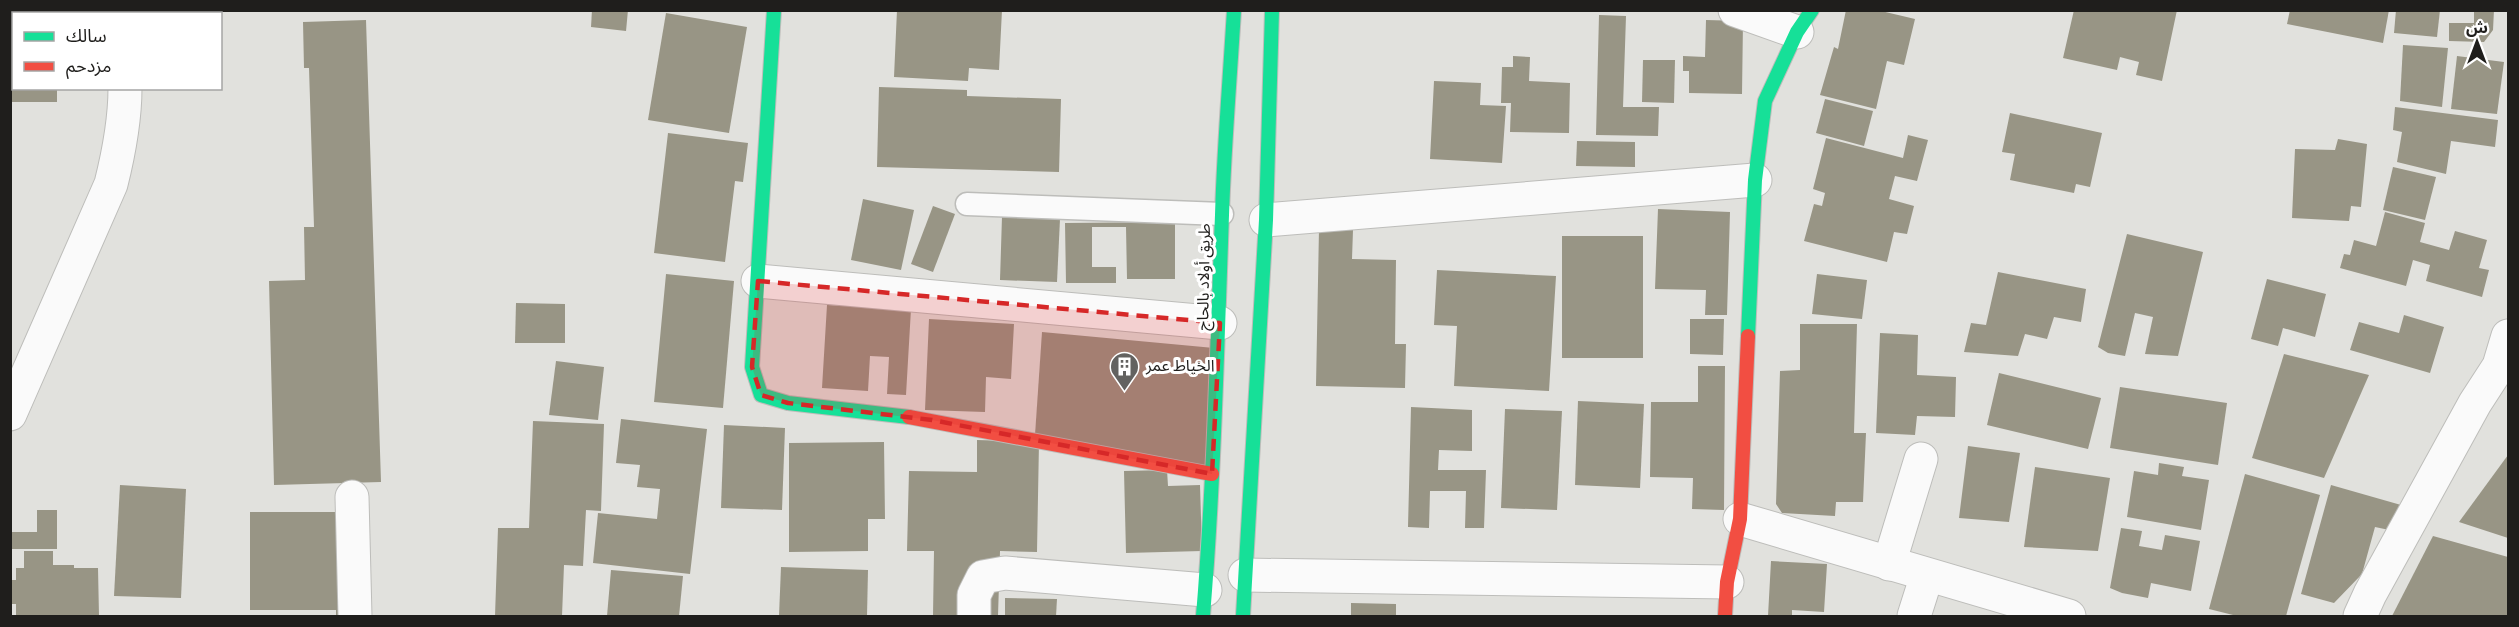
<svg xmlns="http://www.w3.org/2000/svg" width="2519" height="627" font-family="Signika,'Noto Sans Arabic',sans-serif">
  <rect width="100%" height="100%" fill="#e1e1dd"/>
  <g fill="#989585">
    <polygon points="10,10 56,10 56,14 14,14 14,88 57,88 57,102 10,102"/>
    <polygon points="592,10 628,10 626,31 591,27"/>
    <polygon points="897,10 1002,10 999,70 969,68 968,81 894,77"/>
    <polygon points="1846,10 1877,10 1915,19 1904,65 1887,61 1876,109 1820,95 1834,47 1838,49"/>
    <polygon points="2074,10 2177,10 2162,81 2136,75 2139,62 2120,57 2117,70 2063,58"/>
    <polygon points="2290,10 2389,10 2383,43 2287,24"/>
    <polygon points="2396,10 2440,10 2437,37 2394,33"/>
    <polygon points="2474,10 2494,10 2493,30 2484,42 2449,41 2449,23 2474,23"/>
    <polygon points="666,13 747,27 729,133 648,120"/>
    <polygon points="1599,15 1626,16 1623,107 1659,107 1658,136 1596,135"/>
    <polygon points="366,20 381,482 274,485 269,281 305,280 304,227 314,227 309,68 304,68 303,22"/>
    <polygon points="1706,20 1743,21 1742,94 1689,93 1689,71 1683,71 1683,56 1705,57"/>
    <polygon points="2403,45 2448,48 2442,107 2400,101"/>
    <polygon points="1513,56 1530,57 1529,81 1570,83 1569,133 1510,132 1511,103 1501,103 1502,67 1513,67"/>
    <polygon points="2457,56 2504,62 2497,114 2451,109"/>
    <polygon points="1643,60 1675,60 1674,103 1642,102"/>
    <polygon points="1434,81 1481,83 1480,105 1506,106 1502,163 1430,159"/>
    <polygon points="879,87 967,90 967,96 1061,99 1059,172 877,167"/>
    <polygon points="1825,99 1873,111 1864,146 1816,133"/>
    <polygon points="2395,107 2498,120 2495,147 2451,141 2446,174 2397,162 2402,132 2393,130"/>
    <polygon points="2010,113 2102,133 2090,187 2076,184 2074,193 2010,180 2015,154 2002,152"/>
    <polygon points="668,133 748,143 743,182 735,181 725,262 654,253"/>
    <polygon points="1908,135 1928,140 1917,181 1895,176 1889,199 1914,206 1907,234 1894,232 1887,262 1804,241 1814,204 1822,206 1825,193 1813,189 1826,138 1903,158"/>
    <polygon points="2338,139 2367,144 2361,207 2351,206 2349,221 2292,218 2295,149 2335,150"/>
    <polygon points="1577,141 1635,142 1635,167 1576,166"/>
    <polygon points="2393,167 2436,177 2425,220 2383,210"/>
    <polygon points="863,199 914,210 901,270 851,260"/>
    <polygon points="933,206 955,214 933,272 911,264"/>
    <polygon points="1658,209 1730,212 1727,315 1705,315 1706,290 1655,289"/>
    <polygon points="2385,212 2425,223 2420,242 2449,250 2455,231 2487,240 2479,268 2489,270 2482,297 2426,281 2430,265 2413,260 2406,286 2340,268 2344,254 2350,255 2354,240 2376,246"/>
    <polygon points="1002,217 1060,219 1057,282 1000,280"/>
    <polygon points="1175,222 1175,279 1127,279 1126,227 1092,227 1092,267 1116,267 1116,283 1066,283 1065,223"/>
    <polygon points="1319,229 1353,230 1352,259 1396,260 1395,344 1406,344 1405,388 1316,386"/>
    <polygon points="2127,234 2203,252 2178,356 2145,354 2153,317 2135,313 2125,356 2108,353 2098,347"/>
    <rect x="1562" y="236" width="81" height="122"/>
    <polygon points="1437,270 1556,276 1549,391 1454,386 1457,326 1434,325"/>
    <polygon points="1998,272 2086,289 2081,322 2054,317 2047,339 2025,334 2018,356 1964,352 1971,323 1986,325"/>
    <polygon points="666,274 734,281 723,408 654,402"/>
    <polygon points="1817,274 1867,280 1862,319 1812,314"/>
    <polygon points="2267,279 2326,294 2315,337 2283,328 2278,346 2251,339"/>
    <polygon points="516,303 565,304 565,343 515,343"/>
    <polygon points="827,305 911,309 906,395 887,394 889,357 870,356 868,391 822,388"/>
    <polygon points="2404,315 2444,327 2430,373 2350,350 2359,322 2399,333"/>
    <polygon points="929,319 1014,324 1011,379 986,377 985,412 925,410"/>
    <polygon points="1690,319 1724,319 1723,355 1690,354"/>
    <polygon points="1800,324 1857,324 1854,433 1866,433 1863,502 1836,502 1835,516 1782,513 1776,504 1780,371 1800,370"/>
    <polygon points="1042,332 1214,348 1208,470 1035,435"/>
    <polygon points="1880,333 1918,335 1917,375 1956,377 1955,417 1917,416 1915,435 1876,433"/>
    <polygon points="2284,354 2369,375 2324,478 2252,458"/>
    <polygon points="556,361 604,367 598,420 549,415"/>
    <polygon points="1698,366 1725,366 1724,510 1692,509 1693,478 1650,477 1651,402 1698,402"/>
    <polygon points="1999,373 2101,398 2088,449 1987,425"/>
    <polygon points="2120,387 2227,403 2218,465 2110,448"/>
    <polygon points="1578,401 1644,404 1640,488 1575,485"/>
    <polygon points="1411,407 1472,410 1472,451 1439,450 1438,470 1486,470 1484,528 1465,528 1466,491 1430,491 1429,528 1408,527"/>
    <polygon points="1505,409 1562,411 1557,510 1501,508"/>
    <polygon points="621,419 707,429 690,574 593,563 598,513 657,519 660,489 637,487 640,465 616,463"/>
    <polygon points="533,421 604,424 601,511 586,510 583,566 564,565 562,616 495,616 498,528 529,528"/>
    <polygon points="724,425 785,428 782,510 721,508"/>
    <polygon points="977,440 1039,442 1037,552 1000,551 998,616 933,616 934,551 907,551 909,471 977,472"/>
    <polygon points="884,442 885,519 868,519 868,551 789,552 789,443"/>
    <polygon points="1968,446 2020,453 2009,522 1959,518"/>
    <polygon points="2508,455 2508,538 2459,522"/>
    <polygon points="2159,463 2184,467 2182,476 2209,480 2201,530 2127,517 2134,471 2158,475"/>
    <polygon points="2035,467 2110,478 2098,551 2024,547"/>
    <polygon points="1167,470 1168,486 1200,485 1202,551 1126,553 1124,471"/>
    <polygon points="2245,474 2320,495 2286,616 2237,616 2209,609"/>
    <polygon points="120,485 186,489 181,598 114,596"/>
    <polygon points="2331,485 2401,505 2394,531 2375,527 2362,574 2334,603 2301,594"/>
    <polygon points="37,510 57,510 57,549 10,549 10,532 37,532"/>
    <polygon points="250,512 362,512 362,616 336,616 336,610 250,610"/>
    <polygon points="2121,528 2142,531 2139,546 2162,550 2165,535 2200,541 2191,591 2151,583 2148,598 2122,593 2110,588"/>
    <polygon points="2433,536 2508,557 2507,616 2392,616"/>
    <polygon points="24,551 53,551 53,565 74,565 74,568 98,568 99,616 16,616 16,604 11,604 11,580 16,580 16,568 24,568"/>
    <polygon points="1771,561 1827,564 1824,612 1792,610 1792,616 1768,616"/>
    <polygon points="781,567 868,570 867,616 779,616"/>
    <polygon points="611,570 683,576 679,616 607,616"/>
    <polygon points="1005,598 1057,599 1056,616 1005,616"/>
    <polygon points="1351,603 1396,604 1396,616 1351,616"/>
  </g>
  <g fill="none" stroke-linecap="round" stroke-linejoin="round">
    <defs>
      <polyline id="lane" points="967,204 1222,214"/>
      <g id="street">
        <polyline points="1735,10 1797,32"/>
        <polyline points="126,14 126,10"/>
        <polyline points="1266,220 1755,180"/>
        <polyline points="758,281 1220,323"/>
        <path d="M 10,414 L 111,184 C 119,152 125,122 125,88"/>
        <polyline points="352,497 355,616"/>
        <polyline points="1740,519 2069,616"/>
        <polyline points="1889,564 1921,459"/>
        <polyline points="1245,575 1727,582"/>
        <polyline points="974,616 974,595 983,577 1005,573 1205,590"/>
        <polyline points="1914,616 1927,575"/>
        <polyline points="2360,616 2370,594 2475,403 2499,366 2508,336"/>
      </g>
      <g id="fast">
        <polyline points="774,10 752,367 761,395 788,403 909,417"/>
        <polyline points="1748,336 1755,180 1765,101 1797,32 1812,10"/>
        <path d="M 1203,616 C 1214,482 1217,349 1222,215 C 1224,147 1230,78 1234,10"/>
        <polyline points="1243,616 1266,220 1272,10"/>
      </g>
      <g id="jam">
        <polyline points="909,417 1212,474"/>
        <polyline points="1725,616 1727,582 1740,519 1748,336"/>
      </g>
    </defs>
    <use href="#lane" stroke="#bdbdba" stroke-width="25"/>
    <use href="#street" stroke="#bdbdba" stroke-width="35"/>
    <use href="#fast" stroke="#bdbdba" stroke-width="16"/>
    <use href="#jam" stroke="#bdbdba" stroke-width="16"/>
    <use href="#lane" stroke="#fafafa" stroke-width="22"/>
    <use href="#street" stroke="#fafafa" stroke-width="33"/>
    <use href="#fast" stroke="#16e098" stroke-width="14"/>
    <use href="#jam" stroke="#f24e42" stroke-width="14"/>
  </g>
  <path fill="#d62828" fill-opacity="0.2" stroke="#d62828" stroke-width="4.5" stroke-dasharray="12 8" stroke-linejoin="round" d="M 758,281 L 1220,323 L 1212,474 L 932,420 L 788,403 L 761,395 L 752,367 Z"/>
  <defs>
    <symbol id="building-pin" viewBox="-11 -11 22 30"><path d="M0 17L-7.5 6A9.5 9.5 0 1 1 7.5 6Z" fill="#636260" stroke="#fff"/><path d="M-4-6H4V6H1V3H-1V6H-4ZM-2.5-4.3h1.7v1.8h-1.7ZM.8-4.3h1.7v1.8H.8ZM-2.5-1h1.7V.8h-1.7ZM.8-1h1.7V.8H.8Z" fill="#fff"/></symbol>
  </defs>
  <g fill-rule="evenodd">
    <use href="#building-pin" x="1108" y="350" width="33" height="45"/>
  </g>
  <g text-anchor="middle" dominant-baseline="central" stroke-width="6" stroke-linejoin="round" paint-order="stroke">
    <g font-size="16" fill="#1f1e1c" stroke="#fff">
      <text transform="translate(1204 277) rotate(-89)">طريق أولاد بالحاج</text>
    </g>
    <g font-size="16" fill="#1f1e1c" stroke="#fff" text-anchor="start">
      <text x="1146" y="366">الخياط عمر</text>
    </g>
  </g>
  <rect width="2519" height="627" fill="none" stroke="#1f1e1c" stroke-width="24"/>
  <rect x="12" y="12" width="210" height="78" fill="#ffffff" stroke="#a5a5a4" stroke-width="1.5"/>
  <rect x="24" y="32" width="30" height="9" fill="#16e098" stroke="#a5a5a4" stroke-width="1.5"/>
  <text x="66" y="42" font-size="18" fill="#1f1e1c">سالك</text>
  <rect x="24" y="62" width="30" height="9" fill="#f24e42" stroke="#a5a5a4" stroke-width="1.5"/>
  <text x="66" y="72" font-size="18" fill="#1f1e1c">مزدحم</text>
  <g transform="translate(2477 42)" stroke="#ffffff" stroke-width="4.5" paint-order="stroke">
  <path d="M0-4.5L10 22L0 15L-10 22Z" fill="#1f1e1c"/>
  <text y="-9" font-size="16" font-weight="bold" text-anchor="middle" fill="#1f1e1c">ش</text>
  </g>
</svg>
